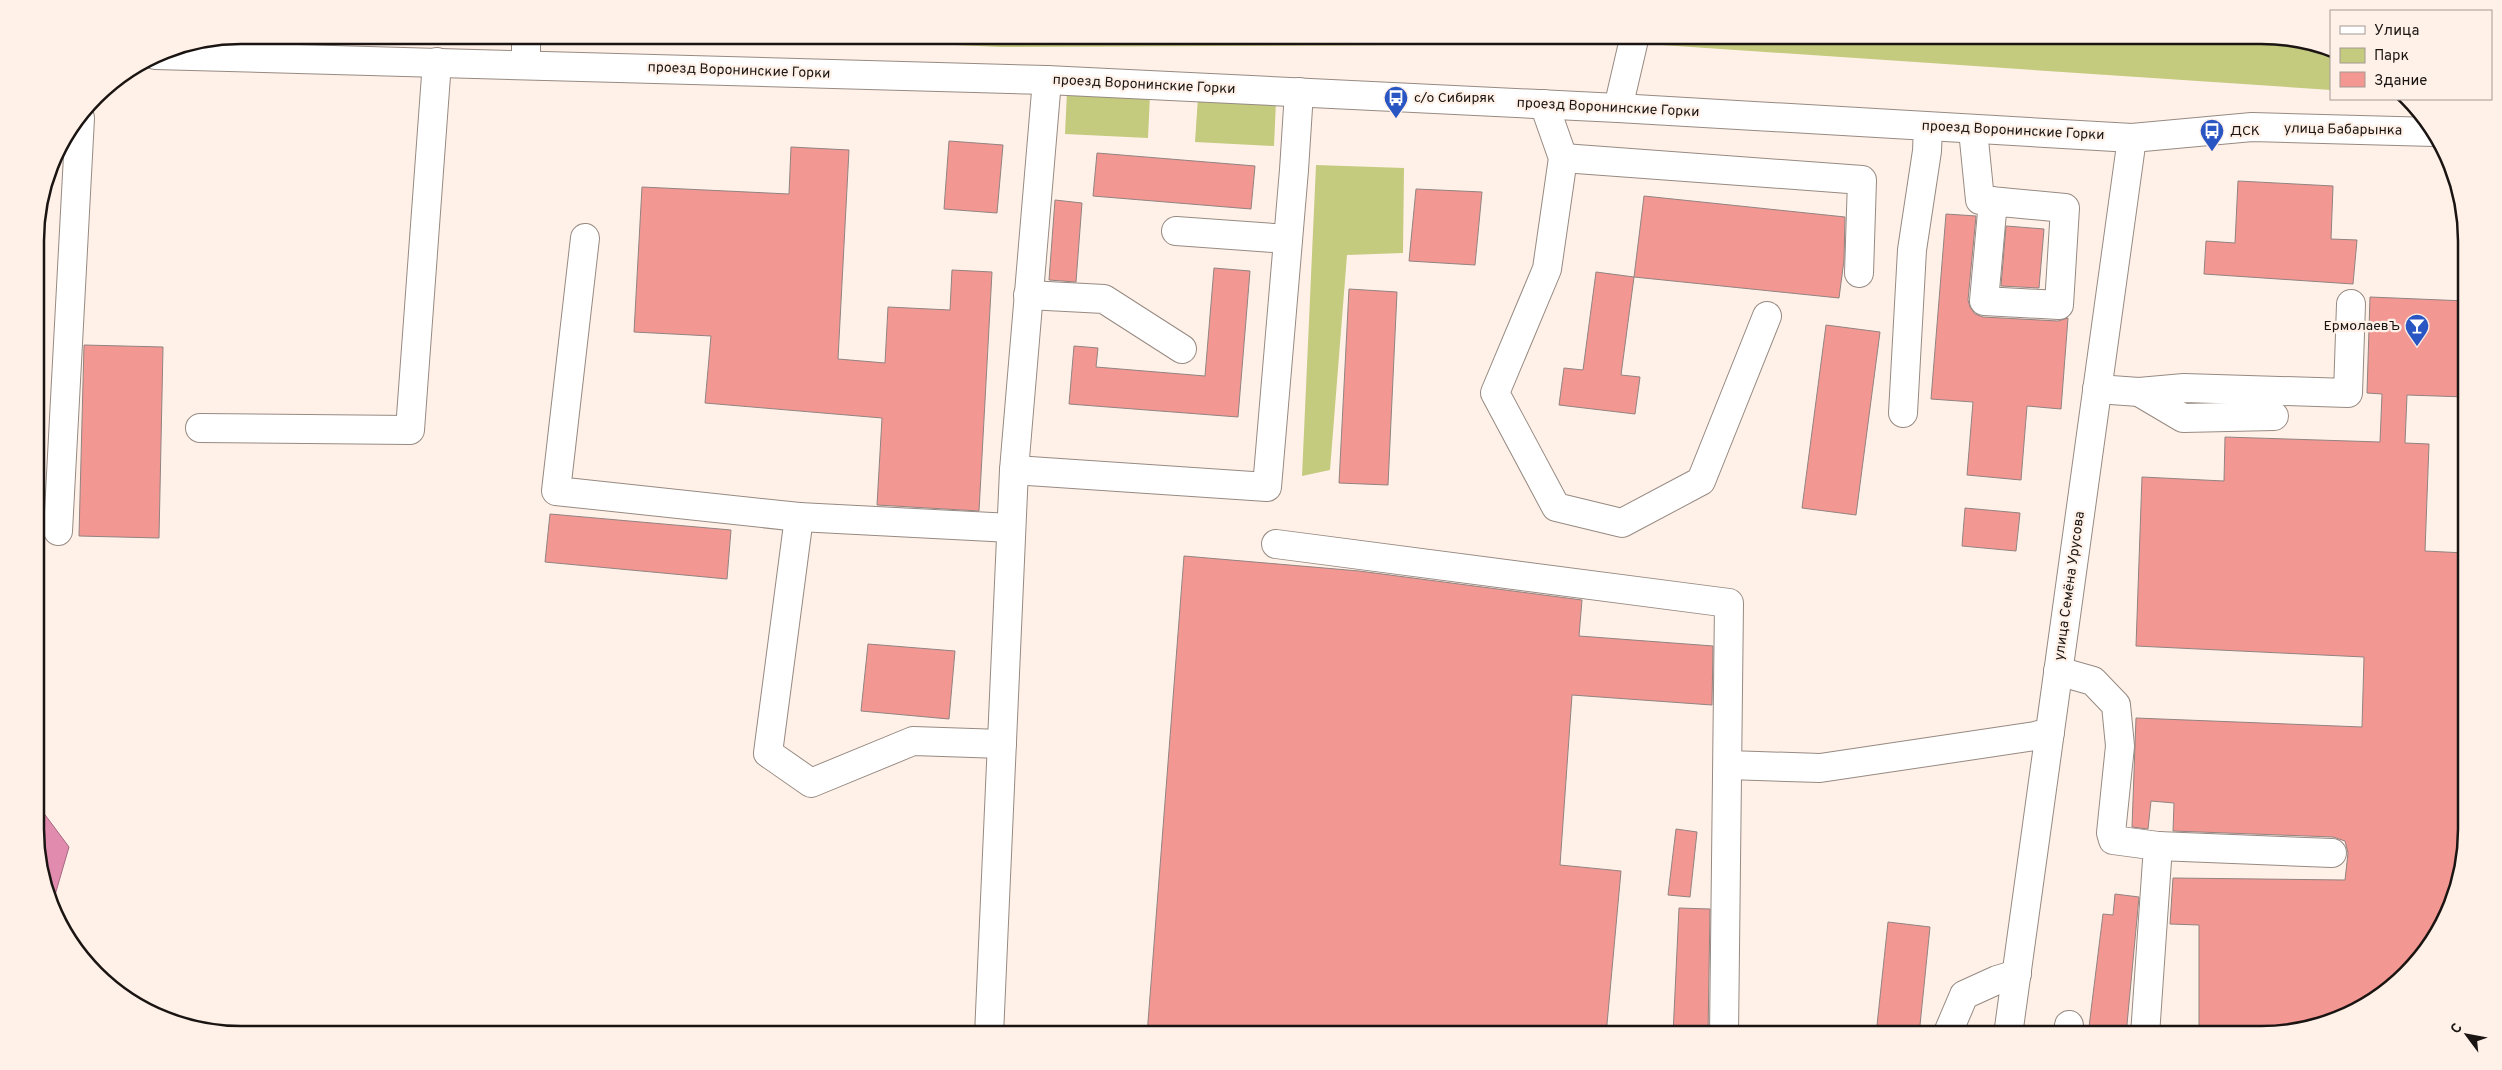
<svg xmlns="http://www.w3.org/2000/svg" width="2502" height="1070" font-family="Overpass,sans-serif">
  <rect width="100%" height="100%" fill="#fff1e8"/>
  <g fill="#c4cb7f">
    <polygon points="718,35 2262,35 2331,49 2331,90 1647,44 1001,47"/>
    <polygon points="1067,91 1150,95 1148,138 1065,134"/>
    <polygon points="1198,97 1276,101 1274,146 1195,142"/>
    <polygon points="1316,165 1404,168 1403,253 1347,255 1330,470 1302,476"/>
  </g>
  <polygon fill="#e18caf" stroke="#a56880" points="37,804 69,847 55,895 48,900 37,857"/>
  <g fill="#f29792" stroke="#928381">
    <polygon points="949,141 1003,145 997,213 944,209"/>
    <polygon points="791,147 849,150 838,359 885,363 888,307 950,310 952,270 992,272 979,511 877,505 882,418 705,403 711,336 634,332 642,187 789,194"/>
    <polygon points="1097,153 1255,166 1251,209 1093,196"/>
    <polygon points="2238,181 2333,186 2331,239 2357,240 2353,284 2204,274 2206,241 2235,243"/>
    <polygon points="1416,189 1482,192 1475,265 1409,261"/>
    <polygon points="1644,196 1845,217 1844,260 1839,298 1634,277"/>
    <polygon points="1055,200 1082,203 1076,282 1049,280"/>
    <polygon points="1946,214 1976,216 1968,300 1970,307 1975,314 1983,317 2058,321 2068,318 2061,409 2027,406 2021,480 1967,475 1973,402 1931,399"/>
    <polygon points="2006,226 2044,229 2039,288 2001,286"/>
    <polygon points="1214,268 1250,271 1238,417 1069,404 1074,346 1098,348 1096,367 1205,376"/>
    <polygon points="1596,272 1634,277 1621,375 1640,377 1635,414 1559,405 1564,368 1583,370"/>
    <polygon points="1349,289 1397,292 1388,485 1339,483"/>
    <polygon points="2370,297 2466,301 2466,397 2407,395 2405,443 2429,444 2425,551 2465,553 2462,633 2466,633 2467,830 2451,908 2424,955 2386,993 2328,1024 2275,1035 2199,1035 2199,925 2170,924 2173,878 2345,880 2348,853 2345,841 2333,837 2173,831 2174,803 2151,801 2148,829 2132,827 2136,718 2362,727 2364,657 2136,646 2142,477 2224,481 2225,437 2380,442 2382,394 2367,393"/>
    <polygon points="1826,325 1880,332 1856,515 1802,508"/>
    <polygon points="84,345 163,347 159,538 79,536"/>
    <polygon points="1965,508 2020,513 2016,551 1962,546"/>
    <polygon points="550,514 731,530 727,579 545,562"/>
    <polygon points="1184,556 1359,571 1582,600 1579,636 1713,646 1712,705 1572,695 1560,865 1621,871 1606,1035 1147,1035"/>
    <polygon points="868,644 955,651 949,719 861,711"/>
    <polygon points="1676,829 1697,832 1690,897 1668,895"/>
    <polygon points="2115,894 2139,897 2126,1035 2088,1035 2103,914 2113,915"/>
    <polygon points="1679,908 1710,909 1708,1035 1673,1035"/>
    <polygon points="1888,922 1930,927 1919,1035 1876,1035"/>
  </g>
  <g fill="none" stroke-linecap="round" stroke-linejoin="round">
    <defs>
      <g id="minor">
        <polyline points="155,55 1047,80 1618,108 2132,138 2252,127 2434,132"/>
        <polyline points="526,64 526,35"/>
        <polyline points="1544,104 1563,158 1547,269 1495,393 1556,507 1622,523 1701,481 1767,316"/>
        <polyline points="1618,108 1635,35"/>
        <polyline points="1973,130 1980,200 2065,208 2059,305 1984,301 1993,201"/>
        <polyline points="1563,158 1862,180 1859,273"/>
        <polyline points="1176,231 1288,239"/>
        <polyline points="585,238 556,491 799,517"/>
        <polyline points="1028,295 1104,299 1182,349"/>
        <polyline points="2097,389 2139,392 2184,388 2348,393 2351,304"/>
        <polyline points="2139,392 2183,418 2274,416"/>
        <polyline points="1903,413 1912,250 1927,151 1928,127"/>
        <polyline points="200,428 410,430 437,62"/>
        <polyline points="1014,470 1267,487 1294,170 1299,92"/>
        <polyline points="58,531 80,118"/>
        <polyline points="1276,544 1729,603 1724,1035"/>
        <polyline points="2058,671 2093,681 2116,705 2120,746 2111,833 2113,840 2158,846 2145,1035"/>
        <polyline points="1002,744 913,741 811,783 768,753 799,517 1011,528"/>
        <polyline points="1728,765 1820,768 2035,736 2050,732"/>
        <polyline points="2158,846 2332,853"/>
        <polyline points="989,1035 1014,470 1047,80"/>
        <polyline points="1947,1035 1964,995 1997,980 2017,974"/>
        <polyline points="2008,1035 2132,138"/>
        <polyline points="2068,1035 2069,1025"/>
      </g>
    </defs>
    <use href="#minor" stroke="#968a82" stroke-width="30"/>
    <use href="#minor" stroke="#fff" stroke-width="28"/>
  </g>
  <defs>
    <symbol id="bus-pin" viewBox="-11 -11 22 30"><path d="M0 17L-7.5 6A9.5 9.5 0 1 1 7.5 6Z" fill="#2a56c4" stroke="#fff1e8"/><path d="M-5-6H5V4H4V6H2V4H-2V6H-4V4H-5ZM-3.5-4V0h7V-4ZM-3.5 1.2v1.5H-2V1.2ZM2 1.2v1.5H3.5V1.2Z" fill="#fff"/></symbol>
    <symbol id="bar-pin" viewBox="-11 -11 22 30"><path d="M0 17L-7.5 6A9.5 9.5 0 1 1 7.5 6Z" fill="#2a56c4" stroke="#fff1e8"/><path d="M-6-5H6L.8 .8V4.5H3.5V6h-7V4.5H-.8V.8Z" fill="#fff"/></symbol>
  </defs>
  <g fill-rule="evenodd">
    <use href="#bus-pin" x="1382" y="84" width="28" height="38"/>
    <use href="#bus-pin" x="2198" y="117" width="28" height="38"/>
    <use href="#bar-pin" x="2403" y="312" width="28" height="38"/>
  </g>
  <g text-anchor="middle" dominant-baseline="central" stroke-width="4.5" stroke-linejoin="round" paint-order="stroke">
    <g font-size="14" fill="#1a1512" stroke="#fff1e8">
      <text transform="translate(739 71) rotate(2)">проезд Воронинские Горки</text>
      <text transform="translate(1144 85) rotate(3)">проезд Воронинские Горки</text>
      <text transform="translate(1608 108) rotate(3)">проезд Воронинские Горки</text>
      <text transform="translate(2343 130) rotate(1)">улица Бабарынка</text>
      <text transform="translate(2013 131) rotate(3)">проезд Воронинские Горки</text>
      <text transform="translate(2070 586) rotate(-82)">улица Семёна Урусова</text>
    </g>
    <g font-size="14" fill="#1a1512" stroke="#fff1e8" text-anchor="start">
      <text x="1414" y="98">с/о Сибиряк</text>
      <text x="2230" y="131">ДСК</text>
      <text x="2400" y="326" text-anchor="end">ЕрмолаевЪ</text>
    </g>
  </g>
  <path d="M0 0H2502V1070H0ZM241 44H2261A197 197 0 0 1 2458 241V829A197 197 0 0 1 2261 1026H241A197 197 0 0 1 44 829V241A197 197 0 0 1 241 44Z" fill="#fff1e8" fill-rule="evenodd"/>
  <path fill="none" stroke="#1a1512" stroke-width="2.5" d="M241 44H2261A197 197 0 0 1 2458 241V829A197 197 0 0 1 2261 1026H241A197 197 0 0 1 44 829V241A197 197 0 0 1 241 44Z"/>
  <rect x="2330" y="10" width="162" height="90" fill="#fff1e8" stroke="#a39992"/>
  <rect x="2340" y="26" width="25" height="8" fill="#ffffff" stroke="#a39992"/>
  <text x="2374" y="35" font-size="15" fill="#1a1512">Улица</text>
  <rect x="2340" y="48" width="25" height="15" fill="#c4cb7f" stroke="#a39992"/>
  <text x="2374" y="60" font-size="15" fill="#1a1512">Парк</text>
  <rect x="2340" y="72" width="25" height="15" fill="#f29792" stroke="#a39992"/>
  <text x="2374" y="85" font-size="15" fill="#1a1512">Здание</text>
  <g transform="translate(2467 1035) rotate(302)" stroke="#fff1e8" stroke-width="4" paint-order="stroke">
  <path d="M0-4L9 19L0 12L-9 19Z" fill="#1a1512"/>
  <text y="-8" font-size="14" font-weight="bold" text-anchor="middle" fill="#1a1512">С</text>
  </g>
</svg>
